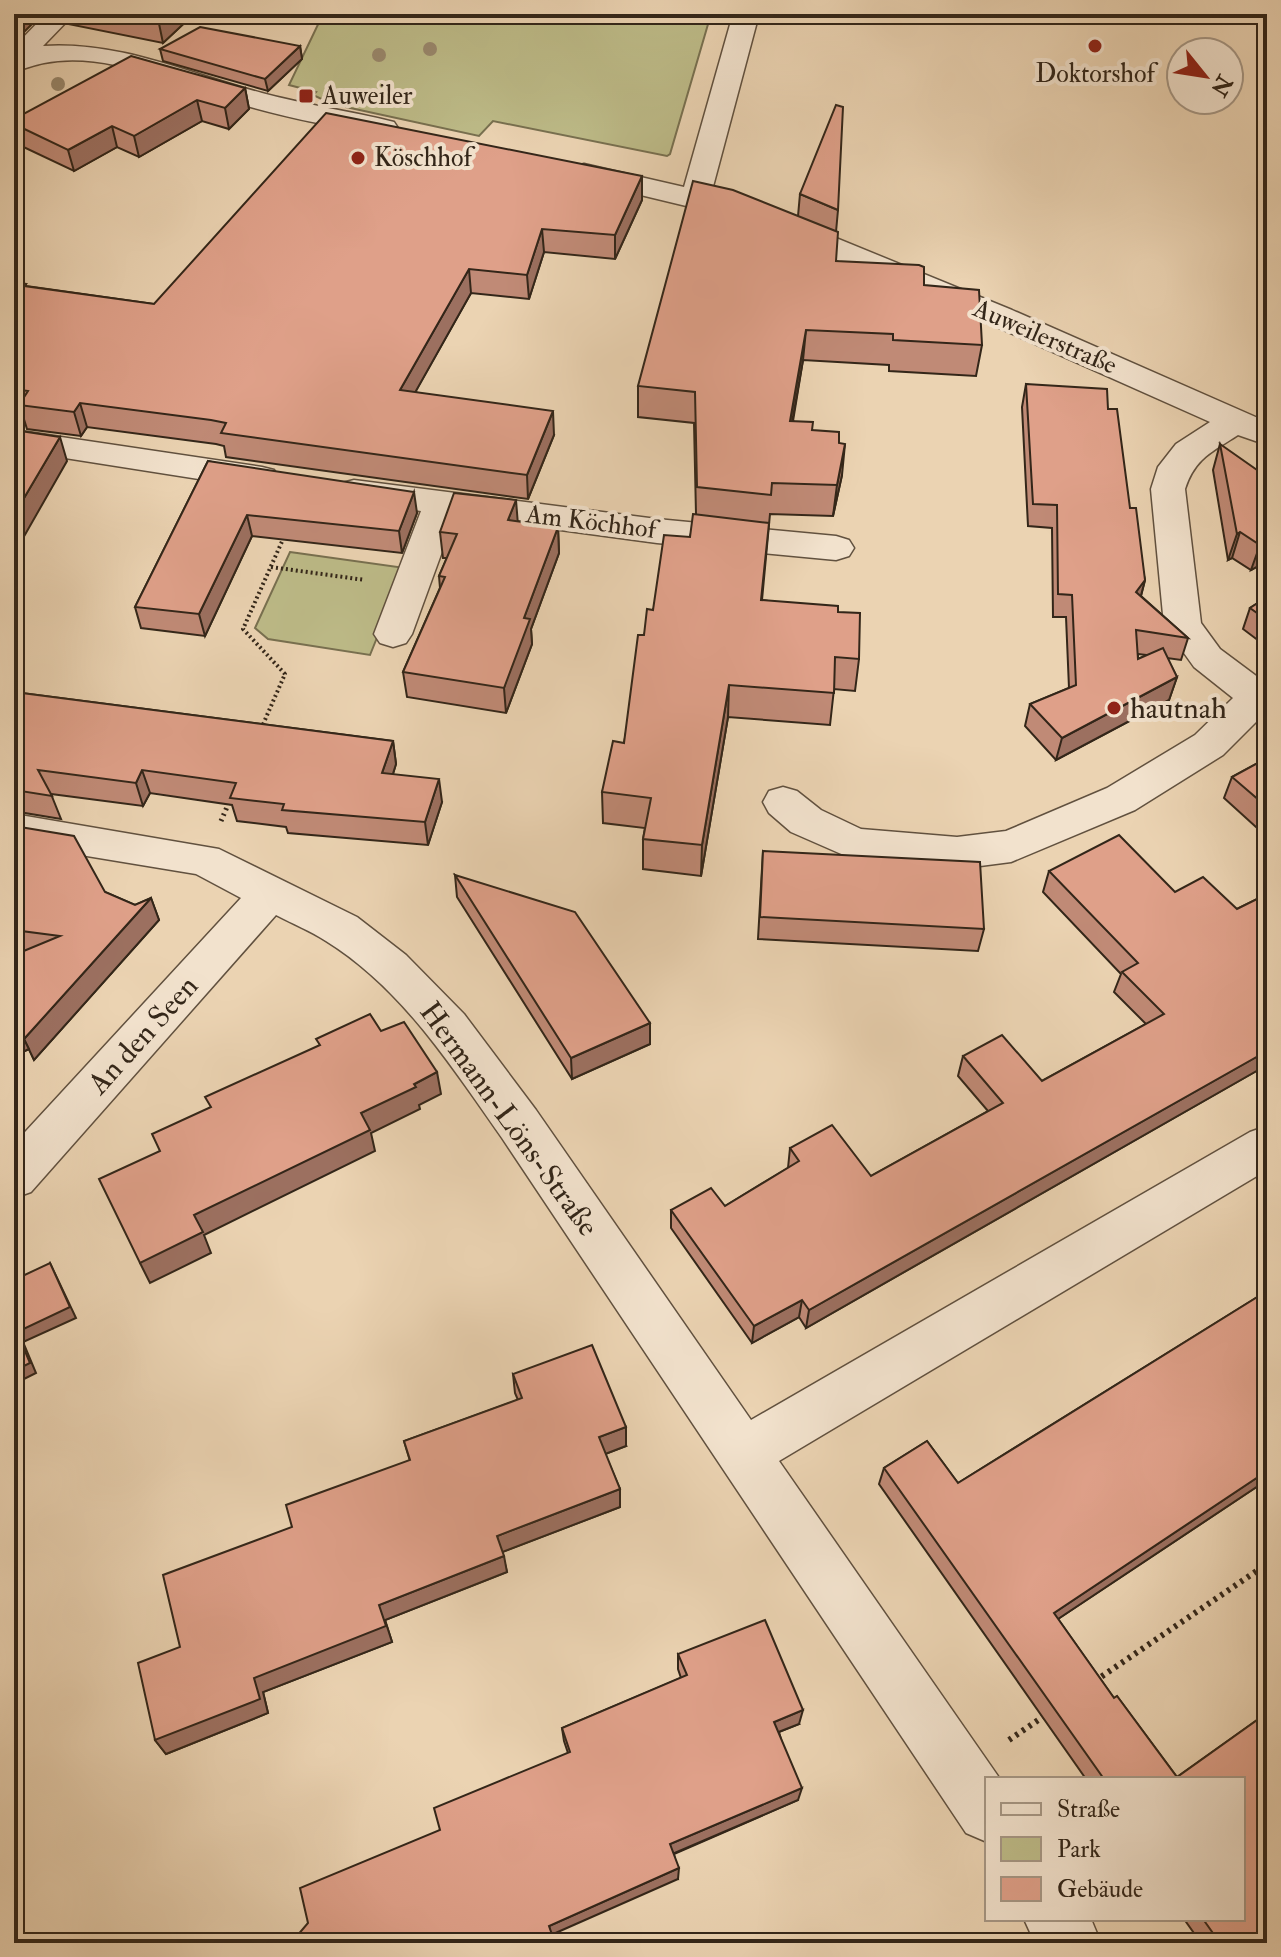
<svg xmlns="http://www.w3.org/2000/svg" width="1281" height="1957" font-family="'IM FELL Double Pica',serif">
  <rect width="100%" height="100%" fill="#ebd3b2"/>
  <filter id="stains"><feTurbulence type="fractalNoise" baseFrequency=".0025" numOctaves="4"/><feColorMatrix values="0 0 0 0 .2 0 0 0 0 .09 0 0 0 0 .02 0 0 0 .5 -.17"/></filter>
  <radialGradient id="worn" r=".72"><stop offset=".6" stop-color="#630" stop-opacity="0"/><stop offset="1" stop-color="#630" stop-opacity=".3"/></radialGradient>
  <g fill="#bdbb88" stroke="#787050" stroke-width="2">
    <polygon points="323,14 711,14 670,154 667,156 493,121 479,136 332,104 313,95 316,92 289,85"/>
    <polygon points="290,552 405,568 370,655 268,639 255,628"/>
  </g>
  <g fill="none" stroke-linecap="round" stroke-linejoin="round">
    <defs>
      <g id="minor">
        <path d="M 46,14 L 74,14 L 43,46 C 121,41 189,74 262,93 C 306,105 350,111 394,122 L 398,128 L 394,134 L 384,136 C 336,127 287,118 240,104 C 178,87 109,50 44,63 C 34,65 24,69 14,71 L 15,46 Z"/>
        <path d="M 733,14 L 759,14 L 711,194 L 753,204 L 1012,310 L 1267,422 L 1267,445 L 1238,435 C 1212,452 1195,458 1185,489 L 1201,623 L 1220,649 L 1267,684 L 1267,718 L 1262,716 L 1223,755 L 1135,810 L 1011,862 L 957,869 L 855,860 L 791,832 L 769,813 L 763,802 L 769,791 L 783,787 L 797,791 L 821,810 L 861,829 L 957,837 L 1006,831 L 1107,788 L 1195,735 L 1233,698 L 1194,667 L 1164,625 L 1151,489 L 1158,467 L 1176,444 L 1210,422 L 990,324 L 732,217 L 574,179 L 569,173 L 574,167 L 584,164 L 684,187 Z"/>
        <polygon points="14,430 262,467 274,470 279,478 274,486 262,489 14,450"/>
        <polygon points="354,480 657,519 836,536 849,540 854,548 849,556 836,560 657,543 455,516 412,634 406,643 393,647 380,643 374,634 421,511 342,499 337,491 342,483"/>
        <path d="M 14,814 L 219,849 L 357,917 L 406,955 L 464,1014 L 536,1110 L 751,1420 L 1250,1132 L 1267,1126 L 1267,1170 L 779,1461 L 1000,1779 L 987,1779 L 987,1842 L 966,1833 L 502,1138 C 452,1067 402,988 326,941 C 311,931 293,924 276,915 L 31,1192 L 14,1198 L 14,1144 L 241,898 L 196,874 L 14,844 Z"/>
        <polygon points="1024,1919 1091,1919 1101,1943 1035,1943"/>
      </g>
    </defs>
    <use href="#minor" stroke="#61513f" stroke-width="3"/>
    <g stroke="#332619" stroke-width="4" stroke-dasharray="2 3" stroke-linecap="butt">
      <polyline points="271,567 365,580"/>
      <polyline points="261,729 285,674 243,629 284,537"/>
    </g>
    <polyline stroke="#332619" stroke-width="5" stroke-dasharray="2 4" stroke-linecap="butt" points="221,821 230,800"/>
    <g stroke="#332619" stroke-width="6" stroke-dasharray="3 5" stroke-linecap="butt">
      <polyline points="1095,1681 1267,1564"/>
      <polyline points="1009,1740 1047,1714"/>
    </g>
    <use href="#minor" fill="#f2e2cd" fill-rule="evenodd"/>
  </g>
  <g fill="#99886d">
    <circle cx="430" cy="49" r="7"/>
    <circle cx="379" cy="55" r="7"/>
    <circle cx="58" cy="84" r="7"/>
  </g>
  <g fill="#c08a76" stroke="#332619" stroke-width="2" fill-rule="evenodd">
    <polygon points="66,14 194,14 163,43 68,24"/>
    <polygon points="300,46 302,59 268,91 163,61 160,49"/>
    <polygon points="245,88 249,109 229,129 202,121 139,157 117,147 74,171 15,143 14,138 14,119"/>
    <polygon points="642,176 642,200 615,259 544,252 529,299 471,293 415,392 554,435 528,499 226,457 224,446 216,444 87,427 81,436 27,429 22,413 14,412 14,282 26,284 26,286 154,304"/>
    <polygon points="800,194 838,210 836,232 836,261 924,285 982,345 976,376 889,371 889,365 803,360 793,421 839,443 842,475 833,516 770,514 762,600 838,612 859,659 855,691 834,689 830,725 728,717 701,876 643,869 643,839 645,828 603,823 602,792 624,743 644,635 653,610 690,537 696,514 694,423 638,417 638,386 798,216"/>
    <path d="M 1026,384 L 1108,409 L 1145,580 L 1141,596 L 1188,638 L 1181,660 L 1167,658 L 1177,677 L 1169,700 L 1056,760 L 1025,726 L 1030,704 L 1069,688 L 1066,617 L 1053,617 L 1052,528 L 1028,526 L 1022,407 ZM 1138,654 L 1147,655 L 1138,659 Z"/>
    <polygon points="1220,444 1267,561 1251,570 1232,558 1228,560 1213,470"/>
    <polygon points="208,461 417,513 402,553 252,536 205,636 141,628 135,607"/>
    <polygon points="517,521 558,527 559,553 531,629 532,644 506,713 407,697 403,672 440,588 439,576 447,558 443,558 440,532"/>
    <polygon points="1267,597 1267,647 1243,629 1250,608"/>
    <polygon points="14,692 393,741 396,764 393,774 442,802 428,845 288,833 286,827 237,821 232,805 150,793 143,806 51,794 61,819 19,812 14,800"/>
    <polygon points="1267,758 1267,837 1224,798 1232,777"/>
    <polygon points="14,826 105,892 135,905 151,898 159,920 34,1060 29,1049 14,1056 23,952 14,951"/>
    <polygon points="763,851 984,929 978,951 758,939"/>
    <polygon points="1049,871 1175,892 1237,909 1267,894 1267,1065 806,1328 799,1317 752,1343 671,1228 671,1210 725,1206 788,1168 790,1148 871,1176 988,1111 958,1076 963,1056 1042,1081 1146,1024 1114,992 1121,974 1043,892"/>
    <polygon points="455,875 650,1023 650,1044 572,1079 457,897"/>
    <polygon points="1267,1291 1267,1480 1058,1619 1114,1698 1117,1696 1177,1777 1267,1713 1267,1943 1201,1943 1184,1919 1243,1919 1243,1779 1086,1779 879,1484 884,1468 927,1441 958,1483"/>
    <polygon points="513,1374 626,1446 605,1454 620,1489 620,1507 502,1552 507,1572 385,1620 392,1642 263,1692 268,1713 166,1754 155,1740 180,1647 292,1527 410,1461 404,1441 518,1400 515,1393"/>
    <polygon points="678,1654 799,1724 779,1732 798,1800 674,1854 678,1879 440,1830 568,1753 564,1741 562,1728 681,1678 678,1669"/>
  </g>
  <g fill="#9c7060" stroke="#332619" stroke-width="2">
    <polygon points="14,14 42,14 14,42"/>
    <polygon points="157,14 194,14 163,43"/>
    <polygon points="300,46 302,59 268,91 265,79"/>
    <polygon points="245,88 249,109 229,129 225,108"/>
    <polygon points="197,100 202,121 139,157 134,136"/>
    <polygon points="112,126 117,147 74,171 68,150"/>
    <polygon points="642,176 642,200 615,259 615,235"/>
    <polygon points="542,229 544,252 529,299 527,275"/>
    <polygon points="469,269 471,293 403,414 400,390"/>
    <polygon points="806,330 803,360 787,451 790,421"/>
    <polygon points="80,403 87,427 81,436 74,412"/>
    <polygon points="553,411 554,435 528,499 527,475"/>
    <polygon points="60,437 67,461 14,554 14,515"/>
    <polygon points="845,444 842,475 833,516 837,485"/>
    <polygon points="414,492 417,513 402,553 399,531"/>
    <polygon points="516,500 518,525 508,520"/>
    <polygon points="247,515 252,536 205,636 199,614"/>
    <polygon points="558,527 559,553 531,629 532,644 506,713 504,688 524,618"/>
    <polygon points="1240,532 1232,558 1228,560 1237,534"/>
    <polygon points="1267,541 1267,561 1251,570 1260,545"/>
    <polygon points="1145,580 1139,603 1136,592"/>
    <polygon points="1177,677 1169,700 1056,760 1062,738"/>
    <polygon points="729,685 728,717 701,876 702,845"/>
    <polygon points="393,741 396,764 386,796 382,773"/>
    <polygon points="142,770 150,793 143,806 136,783"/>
    <polygon points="439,779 442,802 428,845 425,822"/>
    <polygon points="151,898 159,920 34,1060 24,1039"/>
    <polygon points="650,1023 650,1044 572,1079 571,1058"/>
    <polygon points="18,1028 29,1049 14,1056 14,1030"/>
    <polygon points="1267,1051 1267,1065 806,1328 809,1310"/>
    <polygon points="437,1072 441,1094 419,1105 420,1109 371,1133 375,1151 204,1235 211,1253 150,1283 140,1263 194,1215 361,1113"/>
    <polygon points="50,1263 76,1318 23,1342 36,1373 14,1384 17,1332"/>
    <polygon points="802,1300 799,1317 752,1343 754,1326"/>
    <polygon points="626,1427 626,1446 600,1456 599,1437"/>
    <polygon points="1267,1471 1267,1480 1046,1627 1054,1613"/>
    <polygon points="620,1489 620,1507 500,1553 497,1536"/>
    <polygon points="504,1556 507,1572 385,1620 392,1642 263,1692 268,1713 166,1754 155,1740 254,1678 379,1605"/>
    <polygon points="803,1710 799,1724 771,1735 774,1722"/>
    <polygon points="802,1788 798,1800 670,1855 670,1844"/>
    <polygon points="679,1868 678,1879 551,1935 549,1926"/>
  </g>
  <g fill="#dfa089" stroke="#332619" stroke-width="2">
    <polygon points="200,27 300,46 265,79 160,49"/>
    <polygon points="131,56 245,88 225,108 197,100 134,136 112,126 68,150 14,124 14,119"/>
    <polygon points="836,105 843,107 838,210 800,194"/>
    <polygon points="326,113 642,176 615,235 542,229 527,275 469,269 400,390 553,411 527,475 221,433 226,423 211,420 80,403 74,412 19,405 28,391 14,389 14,282 26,284 24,286 154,304"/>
    <polygon points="693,181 733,190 838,232 836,261 919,265 924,267 924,285 979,290 982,345 893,340 893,334 806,330 790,421 813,422 812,430 839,432 839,443 845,444 837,485 772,483 771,495 697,487 695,392 638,386"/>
    <polygon points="1026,384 1107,389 1108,409 1117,409 1130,508 1136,508 1145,580 1136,592 1188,638 1136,630 1138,659 1163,648 1177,677 1062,738 1030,704 1076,685 1072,595 1058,594 1057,505 1033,504"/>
    <polygon points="14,430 60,437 14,515"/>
    <polygon points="1220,444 1267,477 1267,541 1260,545 1240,532 1237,534"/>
    <polygon points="208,461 414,492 399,531 247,515 199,614 135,607"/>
    <polygon points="454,493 516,500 508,520 558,527 524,618 530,619 504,688 403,672 445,577 439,576 457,534 440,532"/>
    <polygon points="693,514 769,523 761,600 838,606 838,612 860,613 859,659 835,657 834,693 729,685 702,845 643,839 651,798 602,792 613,741 624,743 638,635 644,635 647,609 653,610 664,535 690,537"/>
    <polygon points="1267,597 1267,620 1250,608"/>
    <polygon points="14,692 393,741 382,773 439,779 425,822 282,810 284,804 230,798 236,783 142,770 136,783 38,770 52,796 14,790 14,777 17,770 14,769"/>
    <polygon points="1267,758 1267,807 1232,777"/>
    <polygon points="14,826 74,836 105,892 135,905 151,898 24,1039 18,1028 14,1030 14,955 60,936 14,930"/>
    <polygon points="1119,835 1175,892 1203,877 1237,909 1267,894 1267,1051 809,1310 802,1300 754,1326 671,1210 711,1188 725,1206 799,1161 790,1148 832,1125 871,1176 1003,1103 963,1056 1002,1035 1042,1081 1164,1014 1122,972 1138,963 1049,871"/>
    <polygon points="763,851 980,862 984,929 760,917"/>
    <polygon points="455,875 575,912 650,1023 571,1058"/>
    <polygon points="370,1014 381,1031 404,1022 437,1072 414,1084 416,1087 361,1113 370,1130 194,1215 203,1232 140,1263 99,1179 160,1151 152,1134 211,1107 205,1097 320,1045 316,1039"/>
    <polygon points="50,1263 70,1307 17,1332 30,1363 14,1371 14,1280"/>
    <polygon points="1267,1291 1267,1471 1054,1613 1114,1698 1117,1696 1177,1777 1267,1713 1267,1943 1220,1943 1203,1919 1243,1919 1243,1779 1104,1779 884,1468 927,1441 958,1483"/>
    <polygon points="592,1345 626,1427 599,1437 620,1489 497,1536 504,1556 379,1605 386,1626 254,1678 260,1699 155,1740 138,1663 180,1647 163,1575 292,1527 286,1505 410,1460 404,1441 522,1398 513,1374"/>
    <polygon points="765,1620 803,1710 774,1722 802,1788 670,1844 679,1868 549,1926 555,1943 291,1943 308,1923 300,1888 440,1830 434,1808 570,1752 562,1728 687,1675 678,1654"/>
  </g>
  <g fill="#8f2418" stroke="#f2e2cd" stroke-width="3">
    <circle cx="1095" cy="46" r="8"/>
    <rect x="298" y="88" width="16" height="16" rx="4"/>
    <circle cx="358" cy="158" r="8"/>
    <circle cx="1114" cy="708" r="8"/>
  </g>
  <g text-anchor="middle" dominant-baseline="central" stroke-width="8" stroke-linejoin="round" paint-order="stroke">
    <g font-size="26" fill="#332619" stroke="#f2e2cd" text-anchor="start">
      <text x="1095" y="74" text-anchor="middle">Doktorshof</text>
      <text x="322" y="96">Auweiler</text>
      <text x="374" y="158">Köschhof</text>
    </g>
    <g font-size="26" fill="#332619" stroke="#f2e2cd">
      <text transform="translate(1045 337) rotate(23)">Auweilerstraße</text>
      <text transform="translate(591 522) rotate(7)">Am Köchhof</text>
    </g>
    <g font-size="30" fill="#332619" stroke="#f2e2cd" text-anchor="start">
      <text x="1130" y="708">hautnah</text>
    </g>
    <g font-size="30" fill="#332619" stroke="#f2e2cd">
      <text transform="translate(143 1035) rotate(-48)">An den Seen</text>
      <text transform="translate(509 1119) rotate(54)">Hermann-Löns-Straße</text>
    </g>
  </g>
  <rect width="1281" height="1957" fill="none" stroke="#ebd3b2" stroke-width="48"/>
  <rect x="16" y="16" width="1249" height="1925" fill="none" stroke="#332619" stroke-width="4"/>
  <rect x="24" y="24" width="1233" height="1909" fill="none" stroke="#332619" stroke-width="2"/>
  <rect x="985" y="1777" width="260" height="144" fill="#f2e2cd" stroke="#a69785" stroke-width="2"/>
  <rect x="1001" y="1803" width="40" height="12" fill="#f2e2cd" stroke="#a69785" stroke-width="2"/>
  <text x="1057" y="1817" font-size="24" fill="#332619">Straße</text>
  <rect x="1001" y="1837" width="40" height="24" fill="#bdbb88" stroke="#a69785" stroke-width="2"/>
  <text x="1057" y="1857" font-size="24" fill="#332619">Park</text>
  <rect x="1001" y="1877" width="40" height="24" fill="#dfa089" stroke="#a69785" stroke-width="2"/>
  <text x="1057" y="1897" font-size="24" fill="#332619">Gebäude</text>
  <g transform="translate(1205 76) rotate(120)"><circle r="38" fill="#f2e2cd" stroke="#a69785" stroke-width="2"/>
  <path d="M0-6L14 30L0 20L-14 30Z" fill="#8f2418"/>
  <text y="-12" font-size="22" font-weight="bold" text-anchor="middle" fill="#332619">N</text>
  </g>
  <rect width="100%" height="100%" filter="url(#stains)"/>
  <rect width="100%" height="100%" fill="url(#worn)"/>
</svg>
